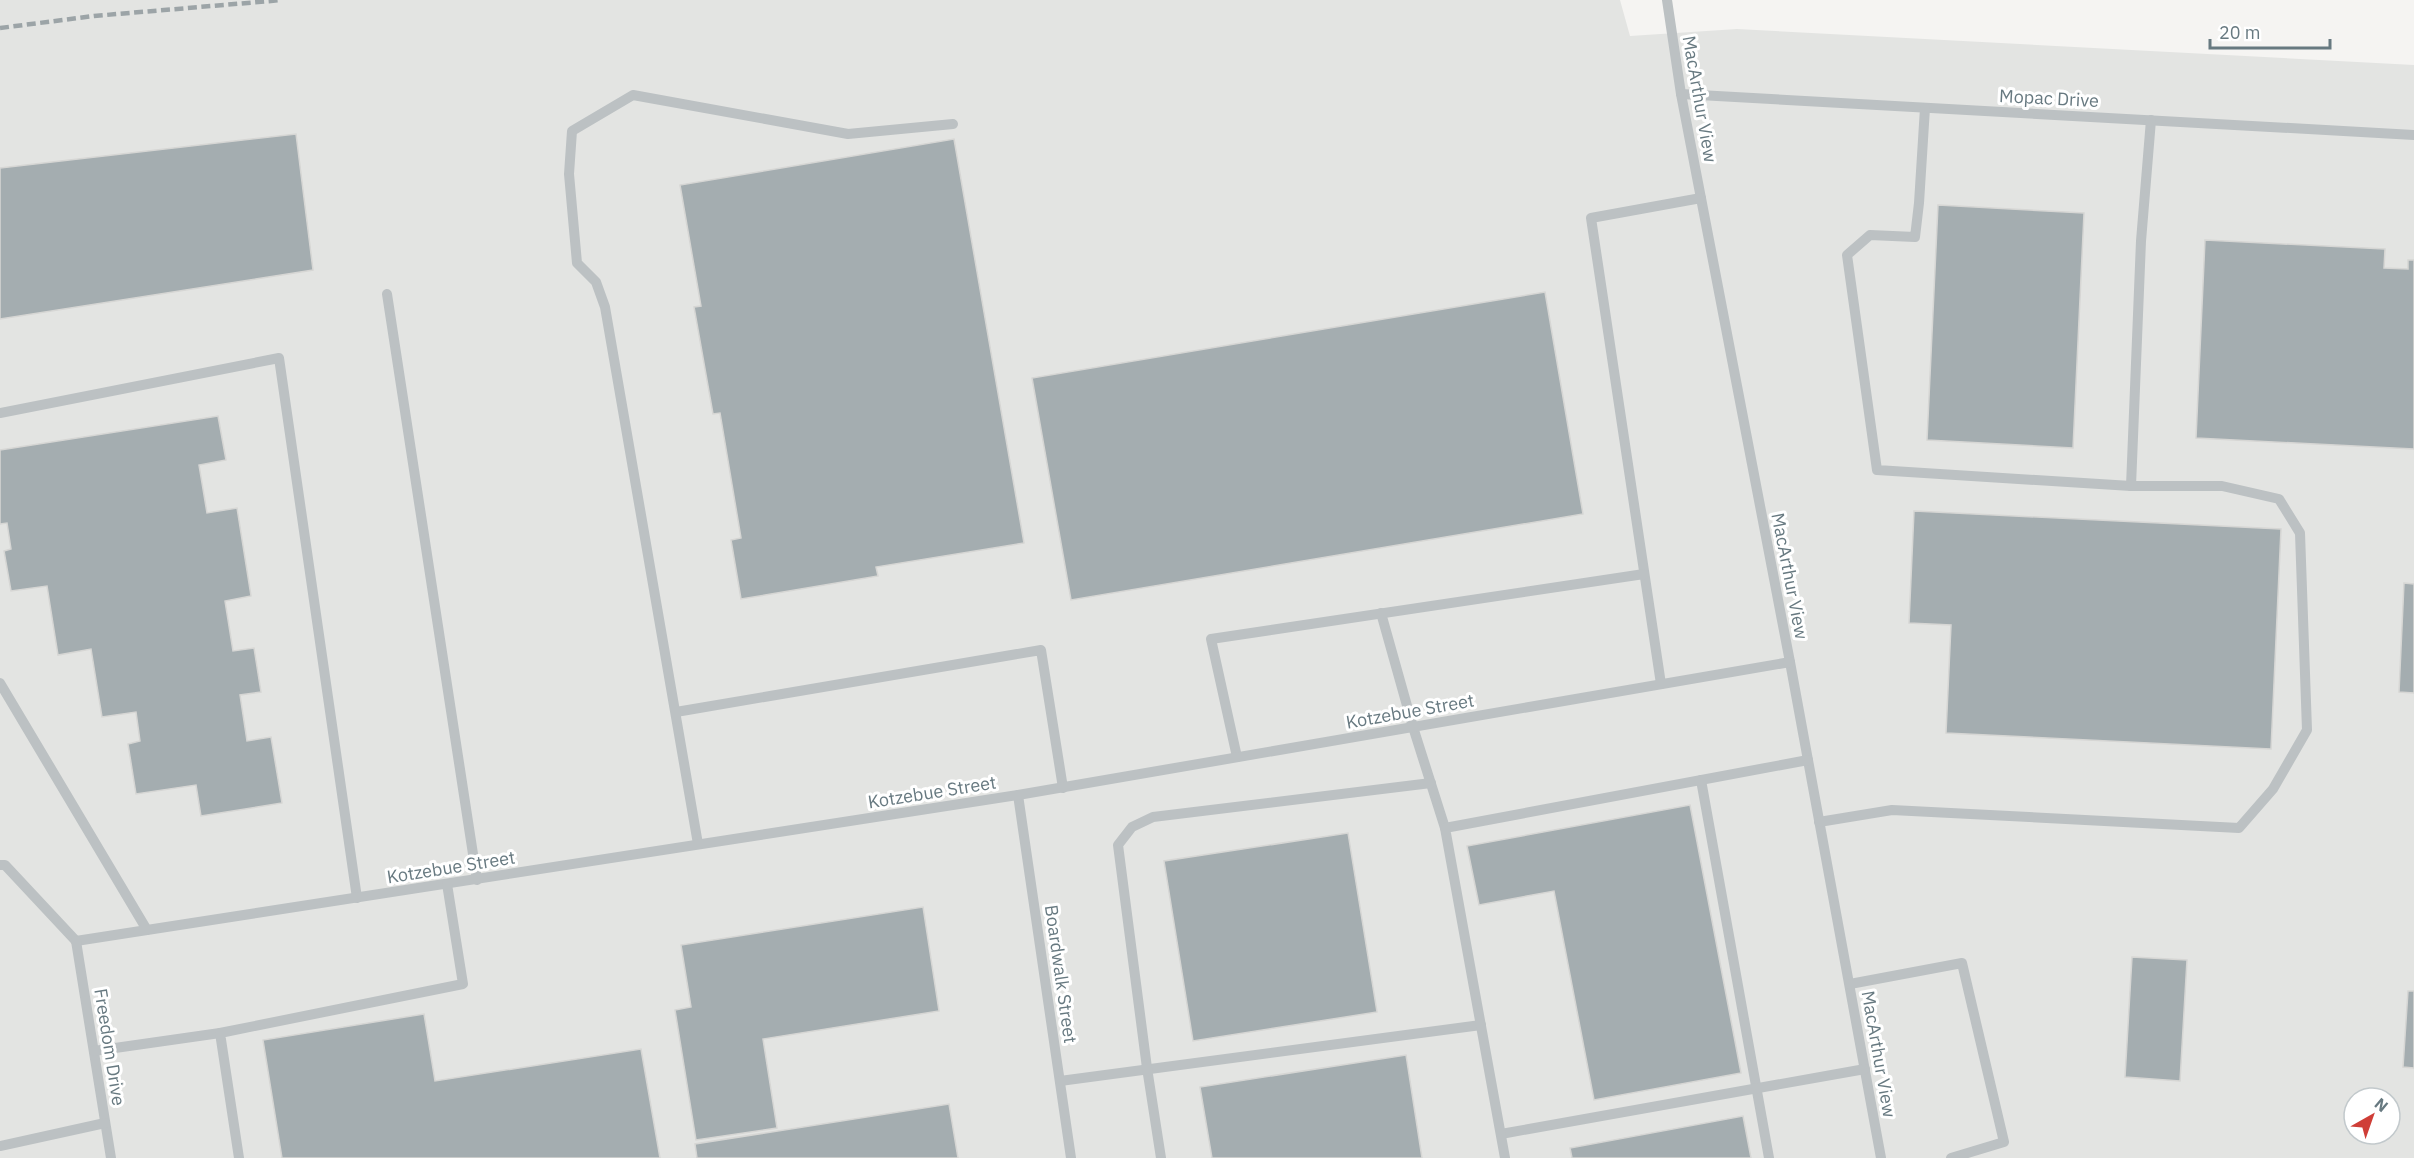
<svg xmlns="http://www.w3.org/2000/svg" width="2414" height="1158" font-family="'IBM Plex Sans',sans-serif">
  <rect width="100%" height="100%" fill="#f5f4f2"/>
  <path fill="#e3e4e2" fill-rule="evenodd" d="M 0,0 L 1620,0 L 1630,36 L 1737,29 L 2414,65 L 2414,1158 L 0,1158 ZM 2354,1098 L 2390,1098 L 2390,1134 L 2354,1134 Z"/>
  <g fill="#a4adb0" stroke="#d6d6d4" stroke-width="1.5">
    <polygon points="296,134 313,270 0,319 0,168"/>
    <polygon points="954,139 1024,543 876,567 878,576 741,599 731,540 741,538 720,413 713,414 694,307 701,306 680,185"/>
    <polygon points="1938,205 2084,213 2073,448 1927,440"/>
    <polygon points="2205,240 2385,249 2384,268 2408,269 2408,260 2414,260 2414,449 2196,438"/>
    <polygon points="1545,292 1583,514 1071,600 1032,378"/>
    <polygon points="218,416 226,460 199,465 207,513 237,508 251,596 225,601 233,651 254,648 261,692 240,695 247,741 271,737 282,803 201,816 196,785 136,794 128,744 140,741 136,712 102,717 91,649 58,655 47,586 11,591 4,551 11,549 7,523 0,524 0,450"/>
    <polygon points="1914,511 2281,529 2271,749 1946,733 1951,625 1909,623"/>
    <polygon points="2404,583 2414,584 2414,693 2399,692"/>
    <polygon points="1690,805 1741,1073 1594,1100 1554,891 1479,905 1467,846"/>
    <polygon points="1348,833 1377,1012 1193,1041 1164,861"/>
    <polygon points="923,907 939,1011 763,1039 777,1128 696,1140 675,1010 691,1007 681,945"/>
    <polygon points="2132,957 2187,960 2180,1081 2125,1077"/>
    <polygon points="2408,991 2414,991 2414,1068 2403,1067"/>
    <polygon points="424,1014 435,1081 641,1049 660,1158 282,1158 263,1040"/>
    <polygon points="1406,1055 1422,1158 1212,1158 1200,1087"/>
    <polygon points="949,1104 958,1158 697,1158 695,1144"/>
    <polygon points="1743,1116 1751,1158 1572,1158 1570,1148"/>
  </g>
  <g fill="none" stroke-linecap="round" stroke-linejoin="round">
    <g stroke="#bcc1c3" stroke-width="10">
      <polyline points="1667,0 1681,94 1790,662 1881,1158"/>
      <polyline points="1681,94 2414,135"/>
      <polyline points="387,294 477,880"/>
      <polyline points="0,413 279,358 357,898"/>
      <polyline points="2131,486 2141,241 2151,120"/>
      <polyline points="1381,613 1413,727 1445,828"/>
      <polyline points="0,683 147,930"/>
      <polyline points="1661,684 1591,218 1701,198"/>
      <polyline points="676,712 1041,650 1063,788"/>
      <polyline points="1237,757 1211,639 1644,574"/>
      <polyline points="1701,780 1769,1158"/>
      <polyline points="1018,795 1071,1158"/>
      <polyline points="1819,822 1892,810 2239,828 2273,789 2307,730 2300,533 2279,499 2222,486 2131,486 1877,470 1847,255 1870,235 1915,237 1919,203 1925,108"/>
      <polyline points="698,844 605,307 596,282 577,263 569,174 572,131 633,95 848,134 953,124"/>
      <polyline points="0,865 5,865 76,941"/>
      <polyline points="76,941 1018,795 1790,662"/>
      <polyline points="76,941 111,1158"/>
      <polyline points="1850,984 1962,963 2004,1142 1951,1158"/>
      <polyline points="94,1051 220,1033"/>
      <polyline points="1060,1081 1481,1025"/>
      <polyline points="1501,1134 1865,1069"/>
      <polyline points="0,1146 105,1123"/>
      <polyline points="239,1158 220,1033 463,984 447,884"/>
      <polyline points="1161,1158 1147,1068 1118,845 1132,827 1153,817 1431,783"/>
      <polyline points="1505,1158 1445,828 1808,760"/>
    </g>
    <polyline stroke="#9ca4a7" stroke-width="4.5" stroke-dasharray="9 4.5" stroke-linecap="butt" points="0,28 94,16 282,0"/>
  </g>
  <g text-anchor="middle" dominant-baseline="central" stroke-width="6" stroke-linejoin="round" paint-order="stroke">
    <g font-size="18" fill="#677980" stroke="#fff">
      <text transform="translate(2049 98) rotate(3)">Mopac Drive</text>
      <text transform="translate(1700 99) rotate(80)">MacArthur View</text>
      <text transform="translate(1790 576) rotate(79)">MacArthur View</text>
      <text transform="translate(1410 711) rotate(-10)">Kotzebue Street</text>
      <text transform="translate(932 792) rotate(-9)">Kotzebue Street</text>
      <text transform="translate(451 867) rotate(-9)">Kotzebue Street</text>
      <text transform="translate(1061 974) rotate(82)">Boardwalk Street</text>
      <text transform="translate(110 1047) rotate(81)">Freedom Drive</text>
      <text transform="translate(1879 1054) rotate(80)">MacArthur View</text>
    </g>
  </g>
  <g transform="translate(2372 1116) rotate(40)"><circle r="28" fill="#ffffff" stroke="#c2c9cc" stroke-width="1.5"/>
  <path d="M0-4.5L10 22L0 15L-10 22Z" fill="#cf3e37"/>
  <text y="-9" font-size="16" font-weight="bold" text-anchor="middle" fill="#677980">N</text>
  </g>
  <path d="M2210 39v9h120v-9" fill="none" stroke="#677980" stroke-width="3"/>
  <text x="2219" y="39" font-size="18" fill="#677980" stroke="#ffffff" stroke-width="4.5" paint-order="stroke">20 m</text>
</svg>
